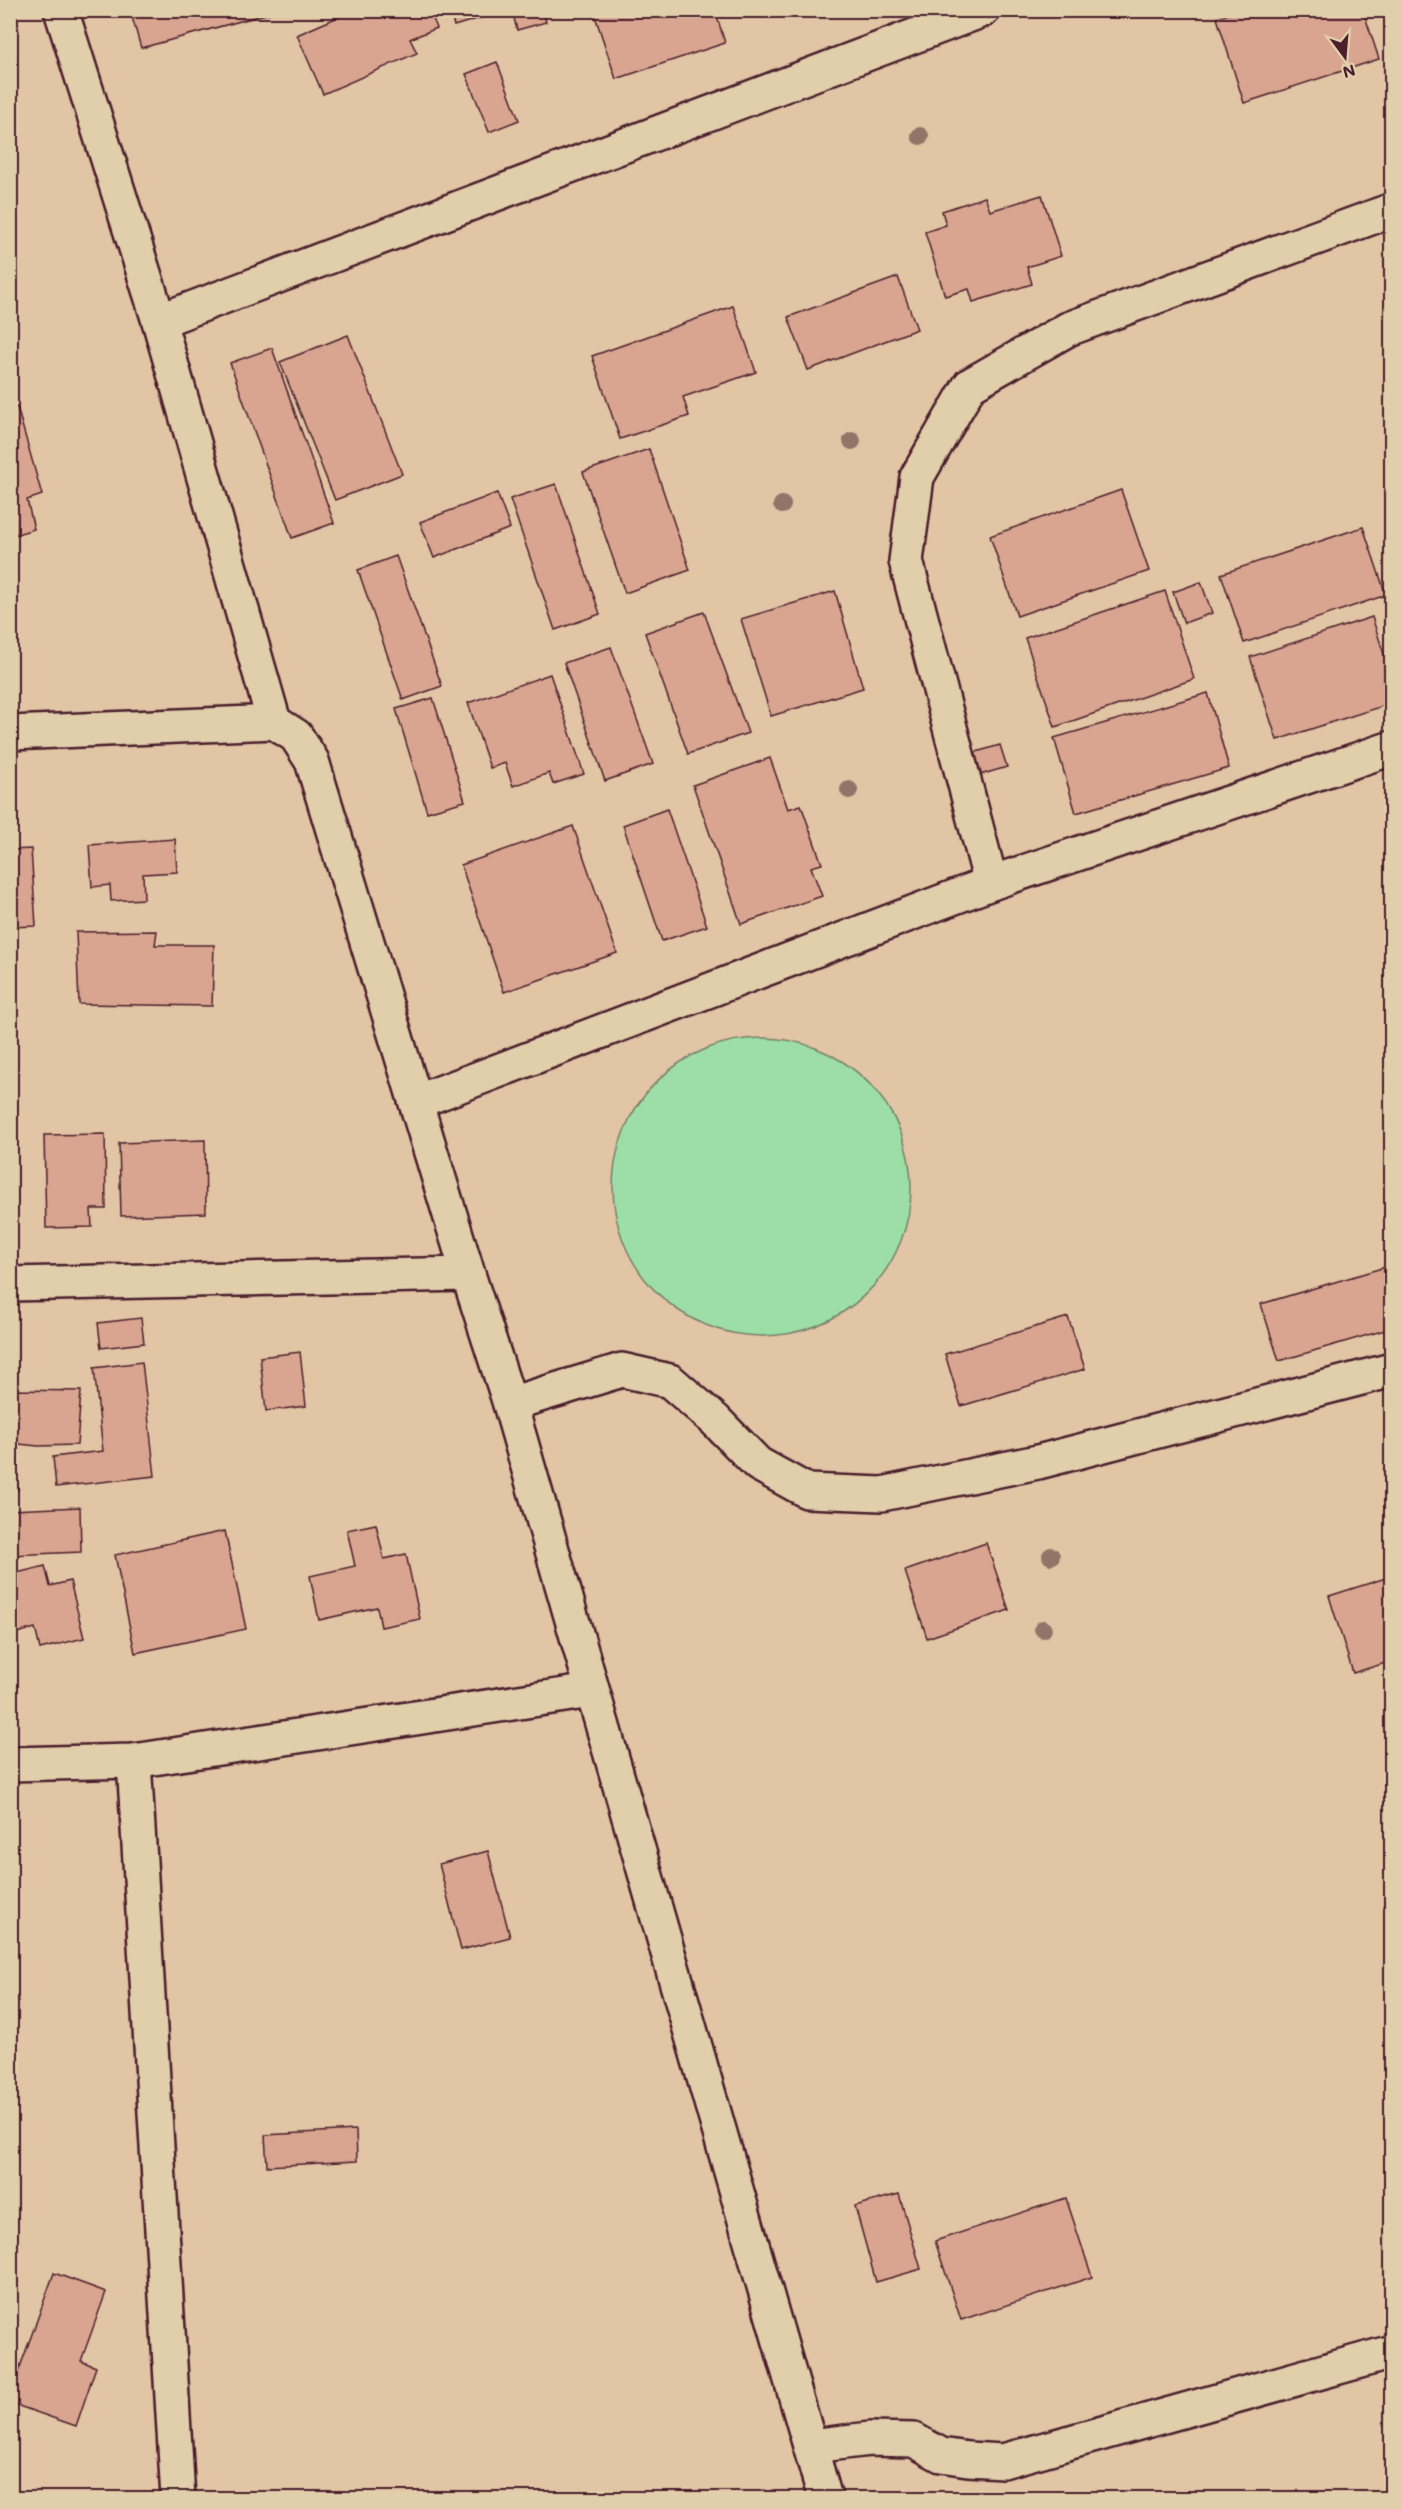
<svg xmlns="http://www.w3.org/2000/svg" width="1402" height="2509" font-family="Mali,sans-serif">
  <rect width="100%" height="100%" fill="#e1c5a5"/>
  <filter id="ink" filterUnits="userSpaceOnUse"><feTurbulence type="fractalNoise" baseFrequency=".0167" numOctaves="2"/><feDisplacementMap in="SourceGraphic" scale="12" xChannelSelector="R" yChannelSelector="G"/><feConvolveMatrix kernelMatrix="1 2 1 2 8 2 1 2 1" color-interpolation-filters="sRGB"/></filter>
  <g filter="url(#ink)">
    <circle fill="#9ddea7" stroke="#747e69" stroke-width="1.5" cx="762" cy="1187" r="149"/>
    <g fill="#d9a590" stroke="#4a1f2b" stroke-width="1.5">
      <polygon points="130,10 269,10 270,13 141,48"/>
      <polygon points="354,10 429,10 437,28 410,39 417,53 323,94 297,35"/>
      <polygon points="450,10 507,10 454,26"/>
      <polygon points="512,10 543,10 546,22 517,30"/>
      <polygon points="593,10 715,10 725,43 616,79"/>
      <polygon points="1240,10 1363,10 1379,59 1244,103 1217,18"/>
      <polygon points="497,62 519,120 489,132 466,74"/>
      <polygon points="1042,195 1061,256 1027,267 1032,284 973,302 969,289 945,296 925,232 946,225 942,211 985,197 990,211"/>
      <polygon points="898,277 917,329 808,370 788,317"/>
      <polygon points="733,306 756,372 683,397 689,416 620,439 592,356"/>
      <polygon points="348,335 402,474 335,500 280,362"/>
      <polygon points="272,348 334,523 292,538 230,363"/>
      <polygon points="17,407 42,495 27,500 34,529 10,536 10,409"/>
      <polygon points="649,449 690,570 625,593 583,472"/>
      <polygon points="556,484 600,614 555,630 510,499"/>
      <polygon points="1121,490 1149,571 1017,616 990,536"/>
      <polygon points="497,493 510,528 434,558 420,522"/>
      <polygon points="1363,527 1386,595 1244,643 1221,574"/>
      <polygon points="396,556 442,686 403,700 358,570"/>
      <polygon points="1201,582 1212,613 1184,623 1173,592"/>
      <polygon points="835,591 863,688 771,716 741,619"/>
      <polygon points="1165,591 1194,679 1055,727 1025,638"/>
      <polygon points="704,612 748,733 688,754 645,633"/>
      <polygon points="1372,617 1392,679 1392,703 1277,740 1250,657"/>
      <polygon points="611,647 653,764 605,781 564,663"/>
      <polygon points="550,674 584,774 553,784 549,773 513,786 505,763 490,768 468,703"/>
      <polygon points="1208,693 1229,768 1076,813 1054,738"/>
      <polygon points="433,698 465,801 427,812 396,709"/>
      <polygon points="1000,745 1007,767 973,777 966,755"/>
      <polygon points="770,758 788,809 801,805 822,864 811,867 822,896 741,924 693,785"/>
      <polygon points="667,809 707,926 662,941 623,825"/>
      <polygon points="573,826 617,953 504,992 461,865"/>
      <polygon points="175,839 177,872 143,874 144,899 111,901 110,885 92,887 89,845"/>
      <polygon points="31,849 36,926 10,927 10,850"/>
      <polygon points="157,931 155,945 214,945 212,1006 79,1004 76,932"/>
      <polygon points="105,1134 106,1209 91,1209 92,1227 46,1228 44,1135"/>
      <polygon points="205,1140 206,1213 121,1216 119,1143"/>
      <polygon points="1392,1265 1392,1328 1279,1361 1261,1304"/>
      <polygon points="1068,1317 1085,1369 961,1406 945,1354"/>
      <polygon points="141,1318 144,1343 101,1348 98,1323"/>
      <polygon points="300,1352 306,1406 266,1411 260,1357"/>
      <polygon points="142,1362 155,1476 56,1487 53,1457 103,1451 94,1368"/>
      <polygon points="10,1390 81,1391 77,1445 38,1446 10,1443"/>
      <polygon points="10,1448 13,1448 18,1490 10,1490"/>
      <polygon points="80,1507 81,1552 10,1555 10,1510"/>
      <polygon points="376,1524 384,1559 406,1554 420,1619 381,1627 377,1607 319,1620 310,1576 355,1566 347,1530"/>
      <polygon points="225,1531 246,1629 135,1653 115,1555"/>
      <polygon points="986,1543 1009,1610 927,1638 905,1571"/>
      <polygon points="45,1566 50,1586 70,1581 84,1638 40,1649 35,1628 10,1635 10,1593 17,1591 13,1574"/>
      <polygon points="1392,1576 1392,1661 1353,1673 1329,1596"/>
      <polygon points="488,1851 510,1937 461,1950 439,1864"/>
      <polygon points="356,2130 357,2161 267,2166 265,2135"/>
      <polygon points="899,2194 921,2269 876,2282 855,2206"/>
      <polygon points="1066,2198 1092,2277 961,2320 935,2241"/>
      <polygon points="54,2273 106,2292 81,2361 96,2367 76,2426 10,2403 10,2395"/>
    </g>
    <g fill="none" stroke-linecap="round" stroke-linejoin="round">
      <defs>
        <g id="minor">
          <polyline points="61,10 159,321 274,722"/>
          <polyline points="159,321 983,10"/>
          <polyline points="991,883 906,561 917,477 970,385 1068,329 1392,210"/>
          <polyline points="416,1102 991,883 1392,748"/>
          <polyline points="10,1284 468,1274"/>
          <polyline points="510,1404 622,1370 670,1381 715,1420 758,1464 807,1491 882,1494 1038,1462 1392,1370"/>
          <polyline points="134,1761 178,2498"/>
          <polyline points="10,1764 134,1761 591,1691"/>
          <polyline points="811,2446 870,2439 914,2440 941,2455 968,2459 1003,2461 1392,2352"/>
        </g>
        <polyline id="tertiary" points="10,733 274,722 296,736 312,761 468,1274 510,1404 825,2498"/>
      </defs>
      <use href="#minor" stroke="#4a1f2b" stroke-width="38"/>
      <use href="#tertiary" stroke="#4a1f2b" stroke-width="38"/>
      <use href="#minor" stroke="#e1cfac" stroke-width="33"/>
      <use href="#tertiary" stroke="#e1cfac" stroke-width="33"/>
    </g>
    <g fill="#927468">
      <circle cx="920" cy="136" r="9"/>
      <circle cx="852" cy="441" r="9"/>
      <circle cx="782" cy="505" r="9"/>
      <circle cx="849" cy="790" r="9"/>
      <circle cx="1051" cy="1556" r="9"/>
      <circle cx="1043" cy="1629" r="9"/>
    </g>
  </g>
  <rect width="1402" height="2509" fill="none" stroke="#e1cfac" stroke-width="36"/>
  <rect x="18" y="18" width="1366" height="2473" fill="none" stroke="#4a1f2b" stroke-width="2" filter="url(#ink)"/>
  <g transform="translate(1345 57) rotate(164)" stroke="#e1cfac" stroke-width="4.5" paint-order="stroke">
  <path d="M0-4.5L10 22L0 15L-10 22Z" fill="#4a1f2b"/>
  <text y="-9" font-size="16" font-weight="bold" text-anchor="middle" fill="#4a1f2b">N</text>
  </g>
</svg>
